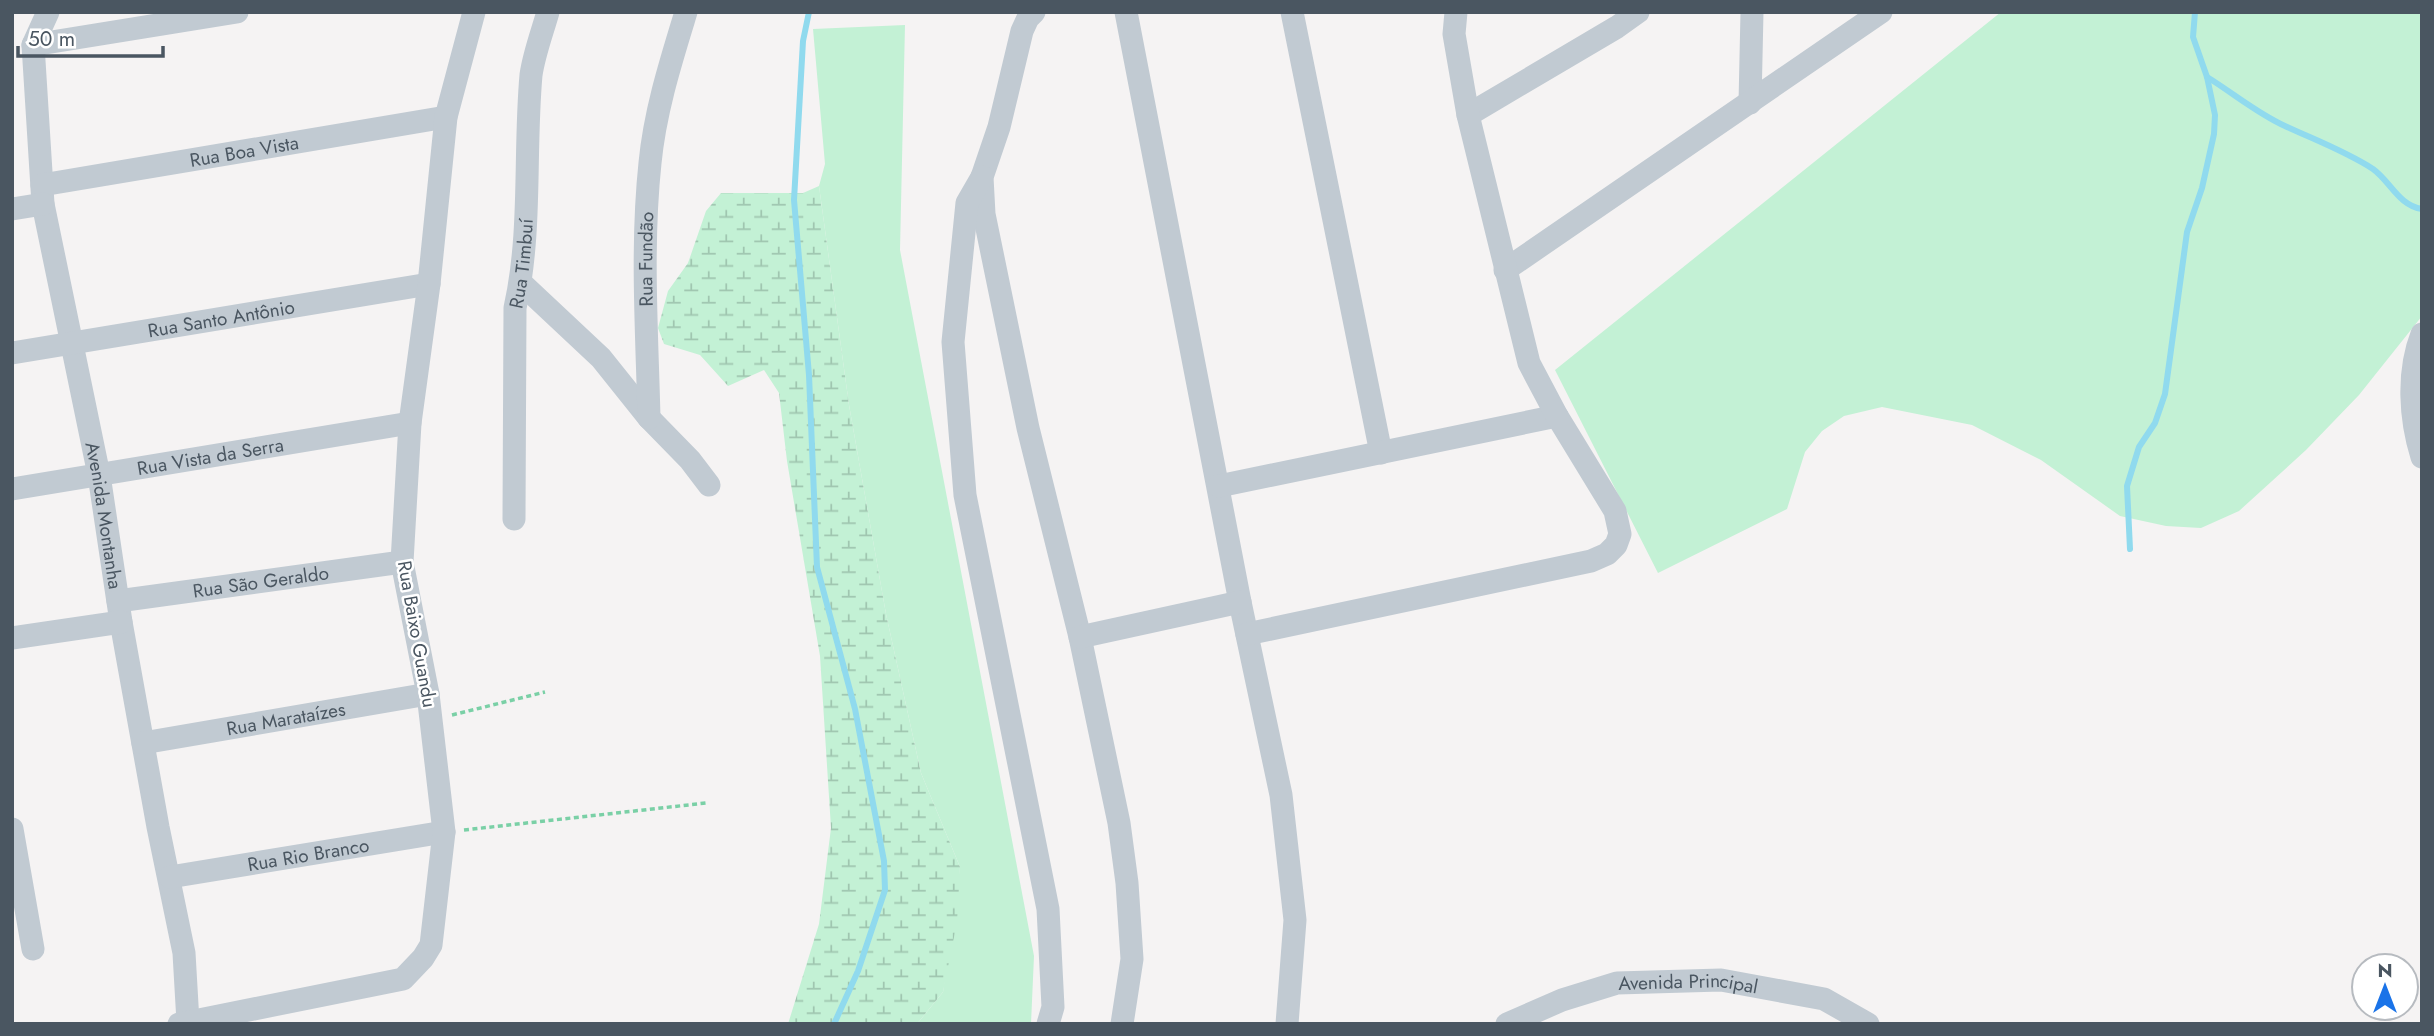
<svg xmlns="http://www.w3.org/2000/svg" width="2434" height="1036" font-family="Jost,sans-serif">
  <defs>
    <pattern id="wetland-marsh" width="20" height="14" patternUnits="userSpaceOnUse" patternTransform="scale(1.75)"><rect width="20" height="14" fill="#c3f1d5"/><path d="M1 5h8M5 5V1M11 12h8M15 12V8" fill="none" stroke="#a0c6b0"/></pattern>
  </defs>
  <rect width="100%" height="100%" fill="#f5f3f3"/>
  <g fill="#c3f1d5">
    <polygon points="2001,12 2422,12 2422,316 2359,395 2306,450 2239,511 2201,528 2166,526 2120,516 2041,460 1972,425 1882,407 1844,416 1822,431 1805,452 1787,509 1658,573 1555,370"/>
    <polygon points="905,25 900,250 1034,956 1031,1024 917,1024 943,992 960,867 921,773 886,614 849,405 819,186 825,164 813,29"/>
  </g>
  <polygon fill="url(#wetland-marsh)" points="819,186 849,405 886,614 921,773 960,867 957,922 943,992 917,1024 788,1024 819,924 831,828 820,656 787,461 779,393 764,370 728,386 700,355 664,344 658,328 668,291 688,263 706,211 721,193 803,193"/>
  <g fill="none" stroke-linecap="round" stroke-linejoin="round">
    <g stroke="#90daee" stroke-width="6">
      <polyline points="809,12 803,41 794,200 809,375 817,567 855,709 884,861 885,890 858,971 834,1024"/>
      <path d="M 2207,77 C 2233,93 2258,114 2285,126 C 2315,140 2345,151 2373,169 C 2390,181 2399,206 2422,209"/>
      <polyline points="2130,549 2127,486 2139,447 2155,423 2165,394 2187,232 2202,188 2214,134 2215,115 2207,77 2193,37 2195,12"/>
    </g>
    <g stroke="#7ad0a6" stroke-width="3.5" stroke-dasharray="5 3.5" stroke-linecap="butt">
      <polyline points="452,715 545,692"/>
      <polyline points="464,830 706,803"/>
    </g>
    <g stroke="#c1cad2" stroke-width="23">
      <path id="s1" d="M 48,12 L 33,45 L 43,204 L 99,475 L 121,622 L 158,827 L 184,953 L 188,1022"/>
      <polyline points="1034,12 1028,18 1022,31 999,127 982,177 984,214 1028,428 1080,637 1119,823 1127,883 1132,959 1122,1024"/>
      <polyline points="1126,12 1240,602 1281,795 1295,920 1287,1024"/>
      <polyline points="1292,12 1381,453"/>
      <polyline points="33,45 237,12"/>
      <polyline points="1750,103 1752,12"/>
      <polyline points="1468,115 1617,27 1638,12"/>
      <polyline points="982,177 967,203 953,342 965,495 1048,909 1053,1007 1048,1024"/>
      <path id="s2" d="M 42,185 L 446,117"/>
      <polyline points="12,209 43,204"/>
      <polyline points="1505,270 1881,12"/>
      <polyline points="521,283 601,358 649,418 690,460 709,485"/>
      <path d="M 2422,334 C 2407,372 2410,419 2422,457"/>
      <path id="s3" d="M 12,353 L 429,284"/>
      <path id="s4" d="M 649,418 C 647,333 641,248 650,163 C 655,111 671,61 686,12"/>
      <polyline points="1219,486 1557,416"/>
      <path id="s5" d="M 12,489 L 410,423"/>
      <path id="s6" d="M 514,519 L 515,308 C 532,232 524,153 531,75 C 534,54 542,33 548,12"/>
      <path id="s7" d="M 118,601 L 402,562"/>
      <polyline points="1247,634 1591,561 1607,554 1616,545 1620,534 1615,511 1557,416 1529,363 1468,115 1454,34 1456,12"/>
      <polyline points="1080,637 1240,602"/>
      <polyline points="12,638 121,622"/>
      <path id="s8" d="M 143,743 L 428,694"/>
      <polyline points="12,829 33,949"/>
      <path id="s9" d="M 170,877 L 444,832"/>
      <polyline points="179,1024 403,979 423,958 431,945 444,832 428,694 402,562 410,423 429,284 446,117 474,12"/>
      <path id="s10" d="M 1507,1024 L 1562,1000 L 1617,983 L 1721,980 L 1824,999 L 1868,1024"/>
    </g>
  </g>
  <g text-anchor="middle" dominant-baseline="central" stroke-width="5" stroke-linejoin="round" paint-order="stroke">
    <g font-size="19" fill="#4a5661" stroke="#fff">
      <text stroke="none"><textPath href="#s2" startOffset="205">Rua Boa Vista</textPath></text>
      <text stroke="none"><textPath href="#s4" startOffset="159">Rua Fundão</textPath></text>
      <text stroke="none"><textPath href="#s6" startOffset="256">Rua Timbuí</textPath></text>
      <text stroke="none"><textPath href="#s3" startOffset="212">Rua Santo Antônio</textPath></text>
      <text stroke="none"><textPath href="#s5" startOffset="201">Rua Vista da Serra</textPath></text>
      <text stroke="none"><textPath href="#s1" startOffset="513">Avenida Montanha</textPath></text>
      <text stroke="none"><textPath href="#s7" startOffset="144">Rua São Geraldo</textPath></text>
      <text transform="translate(417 634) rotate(80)">Rua Baixo Guandu</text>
      <text stroke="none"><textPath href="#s8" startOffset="145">Rua Marataízes</textPath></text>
      <text stroke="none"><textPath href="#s9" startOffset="140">Rua Rio Branco</textPath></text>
      <text stroke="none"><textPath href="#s10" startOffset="189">Avenida Principal</textPath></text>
    </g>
  </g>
  <rect width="2434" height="1036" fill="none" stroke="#4a5661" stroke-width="28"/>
  <g transform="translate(2385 987)"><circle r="33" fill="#ffffff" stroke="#b7bbc0" stroke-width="2"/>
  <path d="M0-5L12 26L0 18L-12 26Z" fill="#1a73e8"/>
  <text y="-10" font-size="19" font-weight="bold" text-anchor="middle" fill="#4a5661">N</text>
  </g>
  <path d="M18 46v10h145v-10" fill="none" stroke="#4a5661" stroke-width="3.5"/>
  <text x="28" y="46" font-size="21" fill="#4a5661" stroke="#ffffff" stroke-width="5" paint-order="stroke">50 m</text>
</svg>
